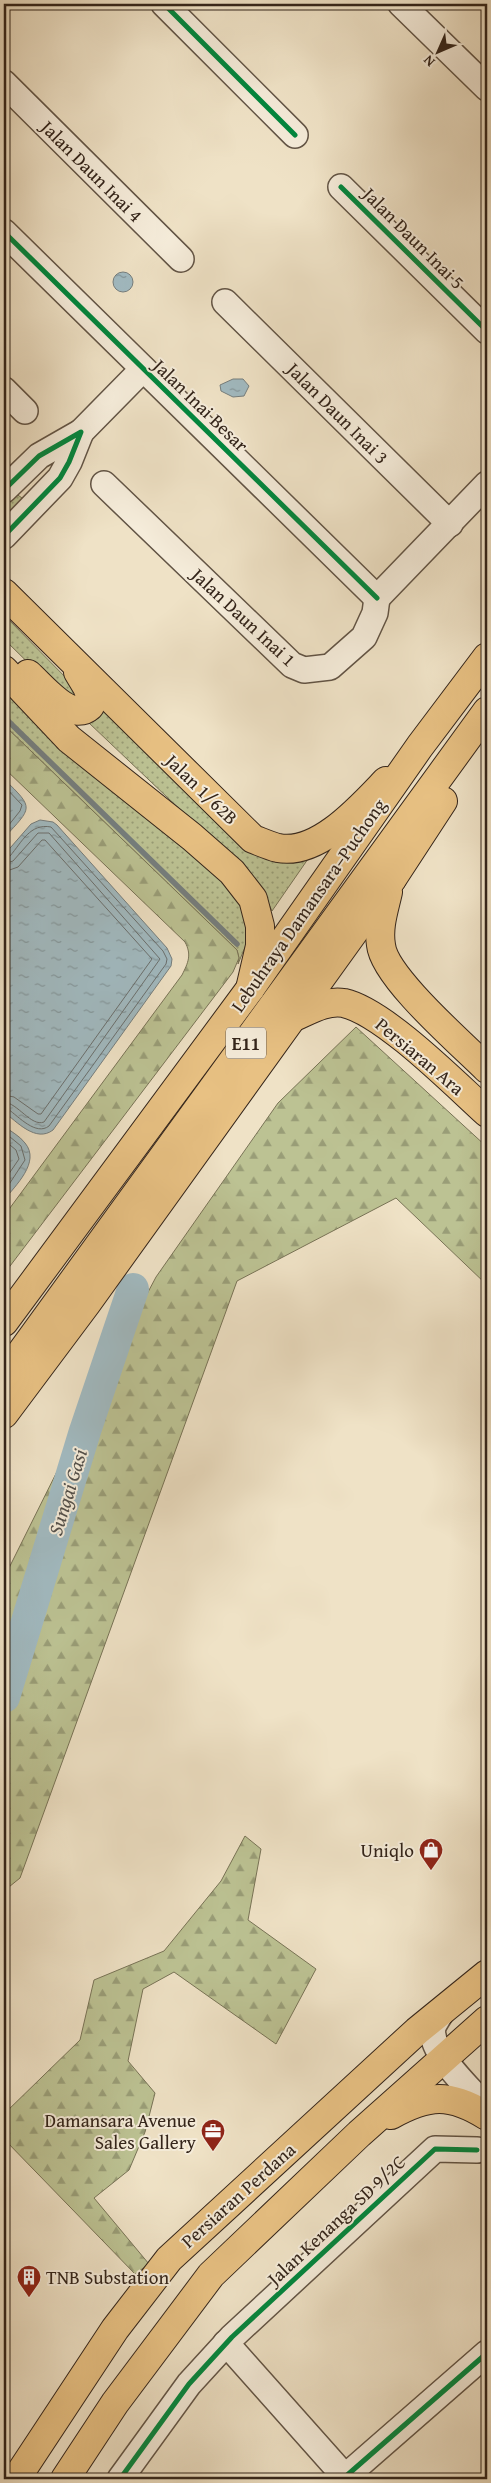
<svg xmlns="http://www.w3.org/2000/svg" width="491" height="2483" font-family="'Gentium Book Plus',serif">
  <defs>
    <pattern id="grass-dots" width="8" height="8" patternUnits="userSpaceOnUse" patternTransform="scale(1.25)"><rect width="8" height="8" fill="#bcc293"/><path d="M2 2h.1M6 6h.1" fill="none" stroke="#999d77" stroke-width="1.8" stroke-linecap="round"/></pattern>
    <pattern id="forest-firs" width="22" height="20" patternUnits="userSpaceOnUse" patternTransform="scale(1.25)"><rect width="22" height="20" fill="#bcc293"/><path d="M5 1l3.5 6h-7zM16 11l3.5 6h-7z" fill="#999d77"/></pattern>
    <pattern id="water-ripples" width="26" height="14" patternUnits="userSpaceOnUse" patternTransform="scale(1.25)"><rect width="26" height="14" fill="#a1bac1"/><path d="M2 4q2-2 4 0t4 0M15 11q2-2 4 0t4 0" fill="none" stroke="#84979c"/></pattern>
  </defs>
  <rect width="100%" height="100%" fill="#efe2c6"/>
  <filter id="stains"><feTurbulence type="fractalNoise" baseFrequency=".004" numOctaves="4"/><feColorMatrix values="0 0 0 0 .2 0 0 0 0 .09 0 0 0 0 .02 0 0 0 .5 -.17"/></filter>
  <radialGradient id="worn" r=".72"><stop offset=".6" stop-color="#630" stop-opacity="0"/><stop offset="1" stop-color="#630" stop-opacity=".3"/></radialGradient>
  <g fill="url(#grass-dots)" stroke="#787356">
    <polygon points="15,493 22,498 22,507 4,525 4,500"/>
    <polygon points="4,615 81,693 83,696 64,698 4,639"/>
    <polygon points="4,687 212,865 247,913 248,940 238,964 239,958 237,950 4,725"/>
    <polygon points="102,709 236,840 295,860 308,859 272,911 267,900 247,873 89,723 99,718"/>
  </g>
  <g fill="url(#forest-firs)" stroke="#787356">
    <path d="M 4,725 L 237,950 L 239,958 L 233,972 L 4,1274 L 4,1216 L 182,975 C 188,963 192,955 185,942 L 4,768 Z"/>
    <polygon points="356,1027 487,1147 487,1285 396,1198 237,1281 20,1878 4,1891 4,1578 120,1345 156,1277 278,1103"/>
    <polygon points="245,1836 261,1849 248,1920 316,1969 276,2044 174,1972 143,1989 128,2061 155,2093 145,2132 129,2170 94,2198 149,2264 135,2274 4,2139 4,2114 80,2040 94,1980 164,1951 221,1881"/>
  </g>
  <g fill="url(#water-ripples)" stroke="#757e7e">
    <circle cx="123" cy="282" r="10"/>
    <polygon points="233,379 243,379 249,386 244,396 233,397 221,391 220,385"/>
    <path d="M 4,779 C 35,809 32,807 4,838 Z"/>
    <path d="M 40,820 L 53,822 L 57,825 L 167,948 L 172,959 L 171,966 L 53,1130 C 36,1143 17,1122 4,1112 L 4,855 L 31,824 Z"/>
    <path d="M 4,1126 C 10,1131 20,1136 25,1143 C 41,1162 15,1186 4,1200 Z"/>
  </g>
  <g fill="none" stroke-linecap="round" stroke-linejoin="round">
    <g stroke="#6a6f6e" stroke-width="1">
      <polyline points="4,786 22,805 20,811 4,831"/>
      <path d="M 4,858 L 10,856 C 22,842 30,823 51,827 L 163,951 L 167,959 L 166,964 L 49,1126 C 36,1136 19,1117 8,1109 L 4,1108"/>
      <path d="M 4,864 L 13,861 L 38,833 L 49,833 L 160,959 L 44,1122 C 31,1127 18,1103 4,1102"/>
      <polyline points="4,872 18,867 42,840 45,840 152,959 41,1114 38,1114 14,1097 4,1095"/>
      <polyline points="4,1132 21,1146 25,1160 4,1192"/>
      <polyline points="4,1140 16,1150 19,1159 4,1181"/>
    </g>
    <polyline stroke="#757e7e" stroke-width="5.5" points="4,717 237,944"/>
    <polyline stroke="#a1bac1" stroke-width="32" points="4,1697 85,1431 133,1289"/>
    <defs>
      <g id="minor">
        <polyline points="164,4 295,135"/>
        <polyline points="401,4 487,88"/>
        <polyline points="4,83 181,259"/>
        <polyline points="341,187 487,331"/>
        <polyline points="4,232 377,598"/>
        <polyline points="225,302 450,524"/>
        <polyline points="4,390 25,411"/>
        <polyline points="81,432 143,369"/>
        <polyline points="104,484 292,665 304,670 330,667 364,637 375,613 377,598"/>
        <polyline points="4,490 39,456 81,432 69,462 60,478 4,536"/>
        <polyline points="377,598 487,484"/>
        <path d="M 443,2010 C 440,2015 435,2022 433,2027 C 428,2052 472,2091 487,2108"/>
        <polyline points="226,2343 347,2479"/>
        <polyline points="345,2477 487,2353"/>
        <polyline points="120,2479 189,2384 232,2337 435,2149 477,2150"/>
      </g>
      <g id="major">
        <path d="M 4,593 L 253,839 C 261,842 270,846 278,848 C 318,856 361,807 386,781"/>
        <polyline points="4,670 69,739 192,837 232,872 253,899 260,926 260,946 250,989"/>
        <path d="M 28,674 C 42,686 71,724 90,706 L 91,698 L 87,687 L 78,672"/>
        <path d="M 388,892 C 384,910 378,927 381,945 C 384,977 462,1044 487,1069"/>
        <path d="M 294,1017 C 310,1010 326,1000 344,1003 C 384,1012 455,1084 487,1113"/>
        <polyline points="4,1414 87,1303 392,879"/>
        <path d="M 391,2115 C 429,2094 450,2093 487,2116"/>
        <polyline points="16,2479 115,2329 169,2259 417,2031 487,1974"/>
        <polyline points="65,2479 115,2403 211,2275 359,2134 487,2020"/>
      </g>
      <g id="highway">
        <polyline points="392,879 443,801"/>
        <polyline points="4,1322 250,989 420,746 487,657"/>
        <polyline points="4,1376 487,711"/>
      </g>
    </defs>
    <use href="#minor" stroke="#625445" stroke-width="28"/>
    <use href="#major" stroke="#33241a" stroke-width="30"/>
    <use href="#highway" stroke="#33241a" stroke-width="30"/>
    <use href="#minor" stroke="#f5ecda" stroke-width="25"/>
    <use href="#major" stroke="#e8c183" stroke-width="28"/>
    <use href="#highway" stroke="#e8c183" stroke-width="28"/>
    <defs>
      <g id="cycleway">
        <polyline points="164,4 295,135"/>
        <polyline points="341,187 487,331"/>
        <polyline points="4,232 377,598"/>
        <polyline points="4,490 39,456 81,432 69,462 60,478 4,536"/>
        <polyline points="345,2477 487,2353"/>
        <polyline points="120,2479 189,2384 232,2337 435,2149 477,2150"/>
      </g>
    </defs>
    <use href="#cycleway" stroke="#f5ecda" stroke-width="8"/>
    <use href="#cycleway" stroke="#00873e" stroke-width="5"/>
  </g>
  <defs>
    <symbol id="shop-pin" viewBox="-11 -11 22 30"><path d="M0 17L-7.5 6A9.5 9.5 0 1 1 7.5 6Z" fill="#8f2418" stroke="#f5ecda"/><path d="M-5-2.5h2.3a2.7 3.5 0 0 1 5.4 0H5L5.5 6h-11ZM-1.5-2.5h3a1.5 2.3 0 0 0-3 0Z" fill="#fff"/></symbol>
    <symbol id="office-pin" viewBox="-11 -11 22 30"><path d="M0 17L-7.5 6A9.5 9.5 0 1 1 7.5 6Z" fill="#8f2418" stroke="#f5ecda"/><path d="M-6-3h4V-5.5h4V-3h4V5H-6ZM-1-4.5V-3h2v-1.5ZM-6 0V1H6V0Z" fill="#fff"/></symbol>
    <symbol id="building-pin" viewBox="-11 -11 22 30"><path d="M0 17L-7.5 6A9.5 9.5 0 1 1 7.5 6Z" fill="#8f2418" stroke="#f5ecda"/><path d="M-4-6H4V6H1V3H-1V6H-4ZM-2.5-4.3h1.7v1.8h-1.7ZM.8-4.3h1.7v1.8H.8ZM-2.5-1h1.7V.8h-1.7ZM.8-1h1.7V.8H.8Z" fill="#fff"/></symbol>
  </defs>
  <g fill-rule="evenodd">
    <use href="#shop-pin" x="417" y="1836" width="28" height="38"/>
    <use href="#office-pin" x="199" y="2117" width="28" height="38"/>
    <use href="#building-pin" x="15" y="2263" width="28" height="38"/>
  </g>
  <g text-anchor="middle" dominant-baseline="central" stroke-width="4" stroke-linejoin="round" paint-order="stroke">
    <rect fill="#f5ecda" stroke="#6d6054" stroke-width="1" x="226" y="1027.5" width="40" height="31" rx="4"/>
    <g font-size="18" font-weight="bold" fill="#33241a">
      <text x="246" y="1043">E11</text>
    </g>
    <g font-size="19" fill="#33241a" stroke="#f5ecda">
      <text transform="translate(92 171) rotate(45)">Jalan Daun Inai 4</text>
      <text transform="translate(414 238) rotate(45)">Jalan Daun Inai 5</text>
      <text transform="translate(201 405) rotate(44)">Jalan Inai Besar</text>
      <text transform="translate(338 413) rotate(45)">Jalan Daun Inai 3</text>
      <text transform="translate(244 617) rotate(43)">Jalan Daun Inai 1</text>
      <text transform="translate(202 789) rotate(44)">Jalan 1/62B</text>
      <text transform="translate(308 905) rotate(-55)">Lebuhraya Damansara–Puchong</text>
      <text transform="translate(420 1056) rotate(40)">Persiaran Ara</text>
      <text transform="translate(238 2195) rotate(-42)">Persiaran Perdana</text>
      <text transform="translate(336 2220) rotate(-43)">Jalan Kenanga SD 9/2C</text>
    </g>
    <g font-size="19" fill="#33241a" stroke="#f5ecda" text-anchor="end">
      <text x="414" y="1850">Uniqlo</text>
      <text x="196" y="2120">Damansara Avenue<tspan x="196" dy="22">Sales Gallery</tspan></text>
      <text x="46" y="2277" text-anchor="start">TNB Substation</text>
    </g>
    <g font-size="20" font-style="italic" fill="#54514c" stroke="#f5ecda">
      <text transform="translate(67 1492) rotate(-73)">Sungai Gasi</text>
    </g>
  </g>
  <rect width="491" height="2483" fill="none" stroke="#efe2c6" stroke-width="20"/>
  <rect x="5" y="5" width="481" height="2473" fill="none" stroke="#33241a" stroke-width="2.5"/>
  <rect x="10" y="10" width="471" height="2463" fill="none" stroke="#33241a"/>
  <g transform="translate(438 52) rotate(225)" stroke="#f5ecda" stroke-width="4" paint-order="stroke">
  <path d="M0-4L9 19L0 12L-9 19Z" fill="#33241a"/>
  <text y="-8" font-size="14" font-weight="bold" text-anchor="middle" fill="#33241a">N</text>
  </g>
  <rect width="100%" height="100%" filter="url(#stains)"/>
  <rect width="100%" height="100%" fill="url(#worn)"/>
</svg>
